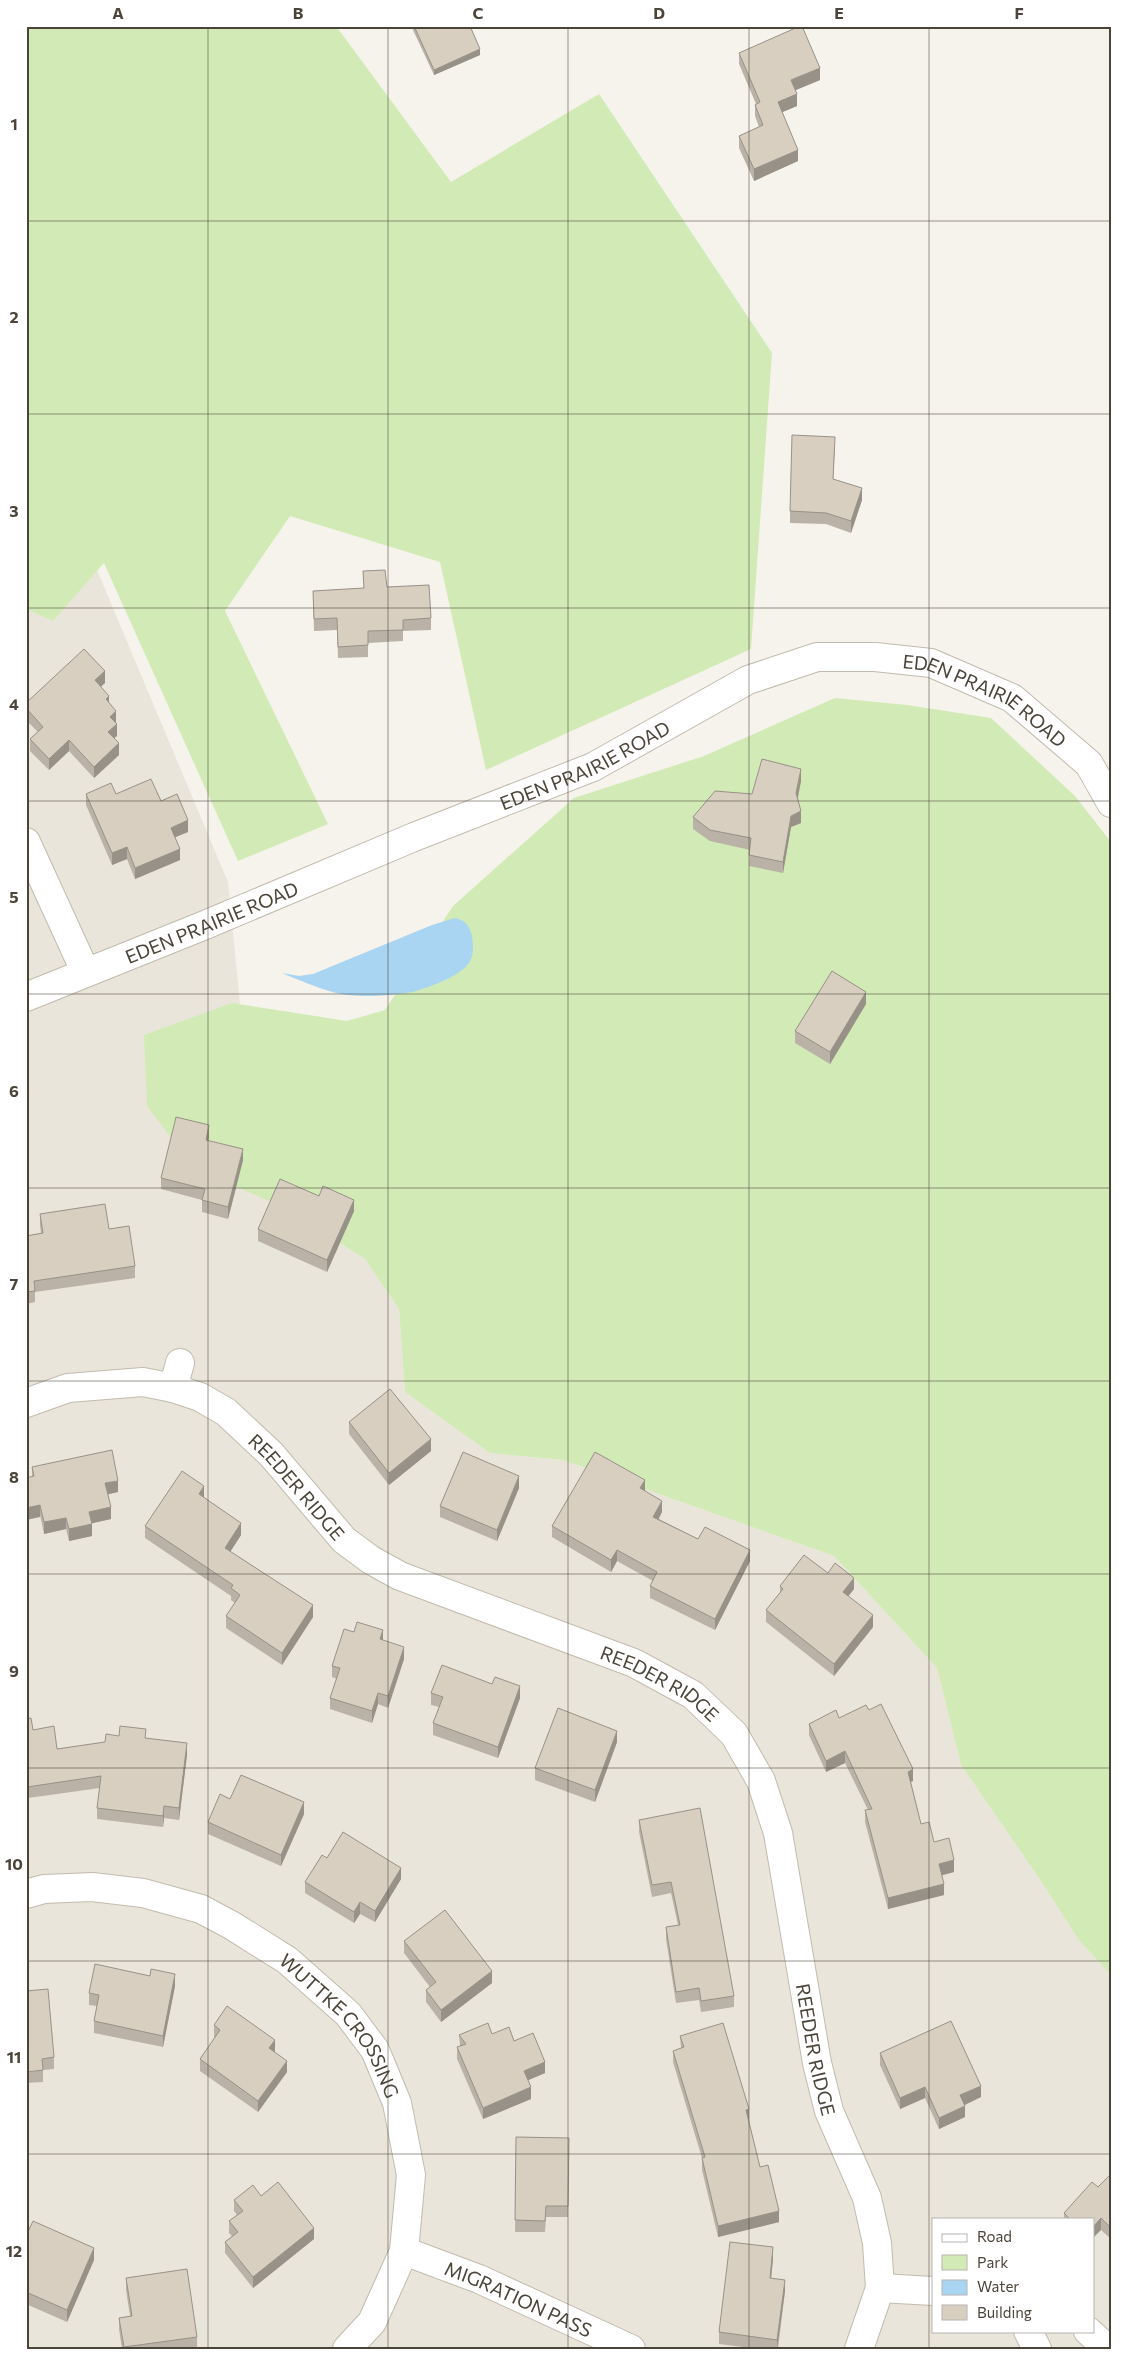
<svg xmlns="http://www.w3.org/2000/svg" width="1137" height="2375" font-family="Commissioner,sans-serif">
  <rect width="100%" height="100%" fill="#f6f3ec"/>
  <path fill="#eae5da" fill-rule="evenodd" d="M 97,570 L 228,882 L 240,1004 L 144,1035 L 283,1207 L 365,1259 L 399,1309 L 405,1392 L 490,1453 L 563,1460 L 834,1556 L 937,1668 L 961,1765 L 1043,1884 L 1078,1939 L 1111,1975 L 1111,2349 L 26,2349 L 26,609 L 53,621 ZM 933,2219 L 1093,2219 L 1093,2331 L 933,2331 Z"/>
  <g fill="#d2eab5">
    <polygon points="26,26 336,26 451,182 599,94 772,353 751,649 486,770 440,562 290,516 225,611 328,824 238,861 104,563 53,621 26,609"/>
    <polygon points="835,698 907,705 991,718 1075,796 1111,842 1111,1975 1078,1939 1043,1884 961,1765 937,1668 834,1556 563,1460 490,1453 405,1392 399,1309 365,1259 283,1207 195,1169 147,1106 144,1035 232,1003 347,1021 385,1010 453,906 574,798 704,756"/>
  </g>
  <path fill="#a9d4f2" d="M 455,918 C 466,921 469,925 472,936 C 473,944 474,951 471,959 C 465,975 428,988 412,992 C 393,996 355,998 336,993 C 317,988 299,980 282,973 L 299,976 L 313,974 L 432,925 Z"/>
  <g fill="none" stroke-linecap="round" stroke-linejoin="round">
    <defs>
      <g id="minor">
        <polyline points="26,842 85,971"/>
        <path id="s1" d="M 26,997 L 205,925 L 414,837 L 593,767 L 748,680 L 817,657 L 875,657 L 931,663 L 1012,698 L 1089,764 L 1111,803"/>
        <polyline points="173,1388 180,1363"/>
        <path id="s2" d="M 26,1403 L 68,1388 L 143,1382 L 173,1388 L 200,1397 L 226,1412 L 271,1454 L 344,1540 L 371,1560 L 400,1576 L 634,1663 L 693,1695 L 734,1734 L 761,1781 L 778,1833 L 817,2063 L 829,2111 L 867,2198 L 877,2243 L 880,2288 L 859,2349"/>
        <path id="s3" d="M 26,1894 L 44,1889 L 92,1887 L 143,1893 L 201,1909 L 231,1925 L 287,1960 L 348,2014 L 375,2050 L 397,2103 L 411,2175 L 404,2251 L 372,2322 L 347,2349"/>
        <path id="s4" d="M 404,2251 L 479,2279 L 631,2349"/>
        <polyline points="880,2288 933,2291"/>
        <polyline points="1028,2331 1037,2349"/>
        <polyline points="1088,2331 1099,2341 1102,2349"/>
      </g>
    </defs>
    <use href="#minor" stroke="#c2bbae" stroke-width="30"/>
    <use href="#minor" stroke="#fff" stroke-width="28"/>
  </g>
  <g fill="#bab2a6">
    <polygon points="413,26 414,26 480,55 434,75 413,30"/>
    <polygon points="739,53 820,80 796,90 797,106 782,112 798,161 754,181 739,148 739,136 759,127 755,116 755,105 756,104 739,64"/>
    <polygon points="835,448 833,479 862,500 851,533 826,524 790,523 790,511"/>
    <polygon points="363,571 431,618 431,630 403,631 403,641 368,643 368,657 338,658 337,630 314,631 313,591 364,588"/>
    <polygon points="105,683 101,686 109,703 116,722 116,723 117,736 114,738 119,755 94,778 69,751 49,770 30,751 30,739 38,732 26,720 26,703"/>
    <polygon points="801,781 798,798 801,823 791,827 783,873 749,866 750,850 710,841 693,829 693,817 752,794"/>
    <polygon points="86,794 116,794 161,801 188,832 175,837 180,860 135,879 127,859 112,865 86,805"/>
    <polygon points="866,1004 830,1064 795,1043 795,1031"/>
    <polygon points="209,1137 208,1140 243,1160 228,1219 202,1212 202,1200 161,1189 161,1178"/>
    <polygon points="354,1211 327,1272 258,1241 258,1229"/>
    <polygon points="40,1214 109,1229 135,1266 135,1278 35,1292 35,1302 26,1304 26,1236 41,1233 40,1225"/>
    <polygon points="349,1422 431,1451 389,1485 349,1434"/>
    <polygon points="32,1467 118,1492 108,1494 111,1519 92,1523 92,1536 69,1541 66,1529 44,1534 32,1477"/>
    <polygon points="519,1488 497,1541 440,1517 440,1506"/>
    <polygon points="645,1490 662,1512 659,1519 698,1539 750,1561 715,1630 650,1598 650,1586 653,1581 617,1561 611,1572 552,1537 552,1526"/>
    <polygon points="204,1498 241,1535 230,1552 313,1617 282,1665 226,1628 226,1616 235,1603 231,1600 231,1596 145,1538 145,1526"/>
    <polygon points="828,1573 854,1589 848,1596 873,1627 834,1676 766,1622 766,1610 780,1593 780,1586"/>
    <polygon points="383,1640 404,1659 388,1708 378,1704 372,1723 330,1709 330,1698 337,1679 332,1677 332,1666"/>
    <polygon points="492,1684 520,1698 498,1758 433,1735 433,1723 439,1707 431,1705 431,1693"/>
    <polygon points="869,1710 913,1781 911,1782 921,1824 954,1872 942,1875 944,1895 888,1909 865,1822 865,1810 868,1810 845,1763 826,1772 809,1735 809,1724 839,1718"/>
    <polygon points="26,1719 33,1730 57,1749 146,1738 187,1755 179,1820 164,1818 163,1827 97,1819 97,1808 100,1788 28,1798 28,1806 26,1807"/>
    <polygon points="617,1742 595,1802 535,1780 535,1768"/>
    <polygon points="230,1799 304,1814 281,1866 208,1834 208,1822"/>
    <polygon points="639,1820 734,1996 734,2007 701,2012 699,2000 676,2003 666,1939 666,1927 678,1925 671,1893 652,1897 639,1832"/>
    <polygon points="327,1858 401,1879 375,1922 360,1914 354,1923 305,1893 305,1882"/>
    <polygon points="404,1941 492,1983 441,2022 426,2002 426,1990 430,1987 404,1953"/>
    <polygon points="175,1986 163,2047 94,2033 94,2021 97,2006 89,2005 89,1993"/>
    <polygon points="26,1991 54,2057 54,2069 43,2070 43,2082 26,2083"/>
    <polygon points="214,2025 274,2052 287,2072 258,2112 200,2071 200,2059 215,2038 214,2037"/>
    <polygon points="492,2034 514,2041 545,2073 528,2080 531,2099 483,2119 457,2059 457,2047 460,2046 459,2035"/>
    <polygon points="680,2036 749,2120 748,2121 760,2167 779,2222 718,2237 702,2170 702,2158 673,2062 673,2051 681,2048"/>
    <polygon points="880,2053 981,2097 965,2105 965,2117 939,2129 925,2098 900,2109 880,2065"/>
    <polygon points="516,2137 569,2138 568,2217 546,2217 545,2232 515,2232"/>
    <polygon points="1111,2174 1111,2239 1101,2230 1093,2219 1064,2219 1064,2213 1098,2187"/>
    <polygon points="261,2196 314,2239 253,2288 225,2253 225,2242 232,2236 229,2233 229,2221 237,2215 234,2211 234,2200"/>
    <polygon points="26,2236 94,2260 67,2322 26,2304"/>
    <polygon points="773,2259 771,2278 785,2291 778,2349 758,2349 719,2344 719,2332"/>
    <polygon points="126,2278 197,2337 197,2348 122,2349 119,2329 119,2318 130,2316 126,2290"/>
  </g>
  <g fill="#979187">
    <polygon points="480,49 480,55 434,75 434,70"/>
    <polygon points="820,68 820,80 791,92 791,80"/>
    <polygon points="797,94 797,106 778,114 778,102"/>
    <polygon points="798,150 798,161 754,181 754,169"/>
    <polygon points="862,488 862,500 851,533 851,521"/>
    <polygon points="105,671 105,683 95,692 95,680"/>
    <polygon points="109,696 109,707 106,699"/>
    <polygon points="116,711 116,722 110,728 110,717"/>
    <polygon points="117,724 117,736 108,743 108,732"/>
    <polygon points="69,740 69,751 49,770 49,759"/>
    <polygon points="119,743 119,755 94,778 94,767"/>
    <polygon points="801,769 801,781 796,805 796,793"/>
    <polygon points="801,811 801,823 791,827 783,873 783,862 791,816"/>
    <polygon points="188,820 188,832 171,839 171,828"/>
    <polygon points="127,847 127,859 112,865 112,853"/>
    <polygon points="180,849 180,860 135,879 135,868"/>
    <polygon points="866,992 866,1004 830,1064 830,1052"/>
    <polygon points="209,1125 209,1137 206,1151 206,1140"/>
    <polygon points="243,1149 243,1160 228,1219 228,1207"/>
    <polygon points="354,1200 354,1211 327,1272 327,1260"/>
    <polygon points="431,1439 431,1451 389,1485 389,1473"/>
    <polygon points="519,1476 519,1488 497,1541 497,1530"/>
    <polygon points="645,1480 645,1492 640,1488"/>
    <polygon points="118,1481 118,1492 105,1495 105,1483"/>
    <polygon points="204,1486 204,1498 199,1506 199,1494"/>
    <polygon points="662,1501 662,1512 653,1528 653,1517"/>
    <polygon points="40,1505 40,1517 26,1520 26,1508"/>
    <polygon points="111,1507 111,1519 89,1524 89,1512"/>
    <polygon points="66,1518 66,1529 44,1534 44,1522"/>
    <polygon points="241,1523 241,1535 225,1560 225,1548"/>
    <polygon points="92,1524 92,1536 69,1541 69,1529"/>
    <polygon points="617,1550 617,1561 611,1572 611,1560"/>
    <polygon points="750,1550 750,1561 715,1630 715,1619"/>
    <polygon points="854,1578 854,1589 843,1603 843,1592"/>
    <polygon points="313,1605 313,1617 282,1665 282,1653"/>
    <polygon points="873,1615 873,1627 834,1676 834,1664"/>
    <polygon points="383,1630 383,1642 380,1639"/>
    <polygon points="404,1647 404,1659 388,1708 388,1696"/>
    <polygon points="520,1686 520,1698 498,1758 498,1747"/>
    <polygon points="378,1693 378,1704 372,1723 372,1711"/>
    <polygon points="617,1731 617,1742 595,1802 595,1790"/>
    <polygon points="187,1743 187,1755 179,1820 179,1808"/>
    <polygon points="845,1751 845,1763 826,1772 826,1761"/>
    <polygon points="913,1769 913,1781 908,1783 908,1772"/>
    <polygon points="304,1802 304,1814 281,1866 281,1855"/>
    <polygon points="164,1806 164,1818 163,1827 163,1816"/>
    <polygon points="954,1860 954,1872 939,1876 939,1864"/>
    <polygon points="401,1868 401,1879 375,1922 375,1911"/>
    <polygon points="944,1884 944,1895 888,1909 888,1898"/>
    <polygon points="360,1902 360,1914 354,1923 354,1912"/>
    <polygon points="492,1971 492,1983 441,2022 441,2010"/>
    <polygon points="175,1974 175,1986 163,2047 163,2036"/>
    <polygon points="275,2040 275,2052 269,2059 269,2048"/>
    <polygon points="287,2061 287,2072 258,2112 258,2101"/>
    <polygon points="545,2062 545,2073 524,2082 524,2071"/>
    <polygon points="981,2086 981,2097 960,2107 960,2095"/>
    <polygon points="531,2087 531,2099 483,2119 483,2108"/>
    <polygon points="925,2087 925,2098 900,2109 900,2098"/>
    <polygon points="965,2106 965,2117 939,2129 939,2118"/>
    <polygon points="749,2109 749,2120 746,2122 746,2110"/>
    <polygon points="779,2211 779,2222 718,2237 718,2226"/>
    <polygon points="1101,2218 1101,2230 1093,2238 1093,2227"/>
    <polygon points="314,2228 314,2239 253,2288 253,2277"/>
    <polygon points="773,2247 773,2259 770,2289 770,2278"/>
    <polygon points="94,2248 94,2260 67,2322 67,2310"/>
    <polygon points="785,2280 785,2291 777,2349 777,2340"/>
  </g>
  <g fill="#d8cfc1" stroke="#979187">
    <polygon points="414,26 470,26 480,49 434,70"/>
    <polygon points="800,26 802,26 820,68 791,80 797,94 778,102 798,150 754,169 739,136 763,125 755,105 760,102 739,53"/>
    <polygon points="792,435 835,437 833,479 862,488 851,521 826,513 790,511"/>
    <polygon points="385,570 387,587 429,585 431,618 403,620 403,630 368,631 368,645 338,647 337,618 314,619 313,591 364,588 363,571"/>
    <polygon points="84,649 105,671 95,680 109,696 106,699 116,711 110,717 117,724 108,732 119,743 94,767 69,740 49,759 30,739 43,727 26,708 26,703"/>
    <polygon points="762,759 801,769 796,793 801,811 791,816 783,862 749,855 751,838 710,830 693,817 715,791 752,794"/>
    <polygon points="151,779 161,801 177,794 188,820 171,828 180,849 135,868 127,847 112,853 86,794 111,783 116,794"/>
    <polygon points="832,971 866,992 830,1052 795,1031"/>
    <polygon points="176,1117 209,1125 206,1140 243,1149 228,1207 202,1200 205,1189 161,1178"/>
    <polygon points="280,1179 319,1196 323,1186 354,1200 327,1260 258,1229"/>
    <polygon points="105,1204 109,1229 129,1226 135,1266 34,1281 35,1291 26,1292 26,1236 43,1233 40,1214"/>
    <polygon points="390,1389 431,1439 389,1473 349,1422"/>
    <polygon points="112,1450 118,1481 105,1483 111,1507 89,1512 92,1524 69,1529 66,1518 44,1522 40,1505 26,1508 26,1478 34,1476 32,1467"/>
    <polygon points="463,1452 519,1476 497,1530 440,1506"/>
    <polygon points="595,1452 645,1480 640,1488 662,1501 653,1517 698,1539 705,1527 750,1550 715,1619 650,1586 657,1572 617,1550 611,1560 552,1526"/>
    <polygon points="182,1471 204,1486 199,1494 241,1523 225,1548 313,1605 282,1653 226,1616 240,1595 231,1588 233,1585 145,1526"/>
    <polygon points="804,1555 828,1573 835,1563 854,1578 843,1592 873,1615 834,1664 766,1610 783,1589 780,1586"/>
    <polygon points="357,1622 383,1630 380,1639 404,1647 388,1696 378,1693 372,1711 330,1698 340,1668 332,1666 344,1629 354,1632"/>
    <polygon points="442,1665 492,1684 495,1677 520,1686 498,1747 433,1723 443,1697 431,1693"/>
    <polygon points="881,1704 913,1769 908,1772 921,1824 929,1822 934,1842 949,1838 954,1860 939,1864 944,1884 888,1898 865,1810 872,1809 845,1751 826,1761 809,1724 836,1710 839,1718 866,1705 869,1710"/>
    <polygon points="558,1708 617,1731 595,1790 535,1768"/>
    <polygon points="31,1718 33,1730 54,1726 57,1749 105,1742 106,1734 119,1736 120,1726 146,1729 145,1738 187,1743 179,1808 164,1806 163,1816 97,1808 101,1776 27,1787 28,1795 26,1795 26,1719"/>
    <polygon points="241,1775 304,1802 281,1855 208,1822 220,1794 230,1799"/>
    <polygon points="700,1808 734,1996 701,2001 699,1988 676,1992 666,1927 680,1925 671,1882 652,1885 639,1820"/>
    <polygon points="343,1832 401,1868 375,1911 360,1902 354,1912 305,1882 322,1855 327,1858"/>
    <polygon points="445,1910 492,1971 441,2010 426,1990 436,1982 404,1941"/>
    <polygon points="95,1964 150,1976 151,1969 175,1974 163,2036 94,2021 99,1995 89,1993"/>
    <polygon points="48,1989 54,2057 42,2059 43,2070 26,2072 26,1991"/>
    <polygon points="227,2006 275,2040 269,2048 287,2061 258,2101 200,2059 220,2030 214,2025"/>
    <polygon points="951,2021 981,2086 960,2095 965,2106 939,2118 925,2087 900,2098 880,2053"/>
    <polygon points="488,2023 492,2034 509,2027 514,2041 533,2033 545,2062 524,2071 531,2087 483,2108 457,2047 466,2044 459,2035"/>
    <polygon points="723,2023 749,2109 746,2110 760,2167 768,2165 779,2211 718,2226 702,2158 705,2157 673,2051 684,2047 680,2036"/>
    <polygon points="516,2137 569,2138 568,2206 546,2206 545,2221 515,2220"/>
    <polygon points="1111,2174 1111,2228 1101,2218 1093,2227 1093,2219 1070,2219 1064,2213 1092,2182 1098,2187"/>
    <polygon points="278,2182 314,2228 253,2277 225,2242 238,2232 229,2221 243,2211 234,2200 253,2185 261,2196"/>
    <polygon points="33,2221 94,2248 67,2310 26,2292 26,2236"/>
    <polygon points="730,2242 773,2247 770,2278 785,2280 777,2340 719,2332"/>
    <polygon points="187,2269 197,2337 124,2347 119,2318 132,2316 126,2278"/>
  </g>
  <path fill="none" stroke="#4b4439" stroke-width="1" stroke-opacity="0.55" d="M 208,26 L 208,2349M 388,26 L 388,2349M 568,26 L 568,2349M 749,26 L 749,2349M 929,26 L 929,2349M 26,221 L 1111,221M 26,414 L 1111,414M 26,608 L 1111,608M 26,801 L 1111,801M 26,994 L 1111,994M 26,1188 L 1111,1188M 26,1381 L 1111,1381M 26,1574 L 1111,1574M 26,1768 L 1111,1768M 26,1961 L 1111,1961M 26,2154 L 1111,2154"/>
  <g text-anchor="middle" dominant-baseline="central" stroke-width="5" stroke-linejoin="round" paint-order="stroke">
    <g font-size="19" fill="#4b4439" stroke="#fff">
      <text stroke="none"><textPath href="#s1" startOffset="1041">EDEN PRAIRIE ROAD</textPath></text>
      <text stroke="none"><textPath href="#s1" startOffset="605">EDEN PRAIRIE ROAD</textPath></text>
      <text stroke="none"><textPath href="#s1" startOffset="200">EDEN PRAIRIE ROAD</textPath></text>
      <text stroke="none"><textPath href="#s2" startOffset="312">REEDER RIDGE</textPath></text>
      <text stroke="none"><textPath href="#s2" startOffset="732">REEDER RIDGE</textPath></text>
      <text stroke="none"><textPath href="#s3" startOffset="364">WUTTKE CROSSING</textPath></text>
      <text stroke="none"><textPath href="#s2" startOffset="1152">REEDER RIDGE</textPath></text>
      <text stroke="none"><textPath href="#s4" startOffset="124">MIGRATION PASS</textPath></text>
    </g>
  </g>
  <rect width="1137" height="2375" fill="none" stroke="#ffffff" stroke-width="55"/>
  <rect x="932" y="2218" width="162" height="115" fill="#ffffff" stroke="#b7b4b0"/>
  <rect x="942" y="2234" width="25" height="8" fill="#ffffff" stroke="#b7b4b0"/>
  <text x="977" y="2242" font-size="15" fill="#4b4439">Road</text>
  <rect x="942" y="2255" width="25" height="15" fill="#d2eab5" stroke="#b7b4b0"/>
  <text x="977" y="2268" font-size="15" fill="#4b4439">Park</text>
  <rect x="942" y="2280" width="25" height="15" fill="#a9d4f2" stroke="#b7b4b0"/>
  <text x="977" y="2292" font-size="15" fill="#4b4439">Water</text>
  <rect x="942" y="2305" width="25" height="15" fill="#d8cfc1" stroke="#b7b4b0"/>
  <text x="977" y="2318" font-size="15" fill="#4b4439">Building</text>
  <rect x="28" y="28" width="1082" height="2320" fill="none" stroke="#4b4439" stroke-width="2"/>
  <g font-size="16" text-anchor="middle" font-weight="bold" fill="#4b4439">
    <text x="118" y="19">A</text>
    <text x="298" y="19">B</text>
    <text x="478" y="19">C</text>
    <text x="659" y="19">D</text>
    <text x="839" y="19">E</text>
    <text x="1019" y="19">F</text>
    <text x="14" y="130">1</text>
    <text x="14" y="323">2</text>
    <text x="14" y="517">3</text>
    <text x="14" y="710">4</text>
    <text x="14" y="903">5</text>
    <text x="14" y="1097">6</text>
    <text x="14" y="1290">7</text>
    <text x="14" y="1483">8</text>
    <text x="14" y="1677">9</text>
    <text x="14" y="1870">10</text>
    <text x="14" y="2063">11</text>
    <text x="14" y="2257">12</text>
  </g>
</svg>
